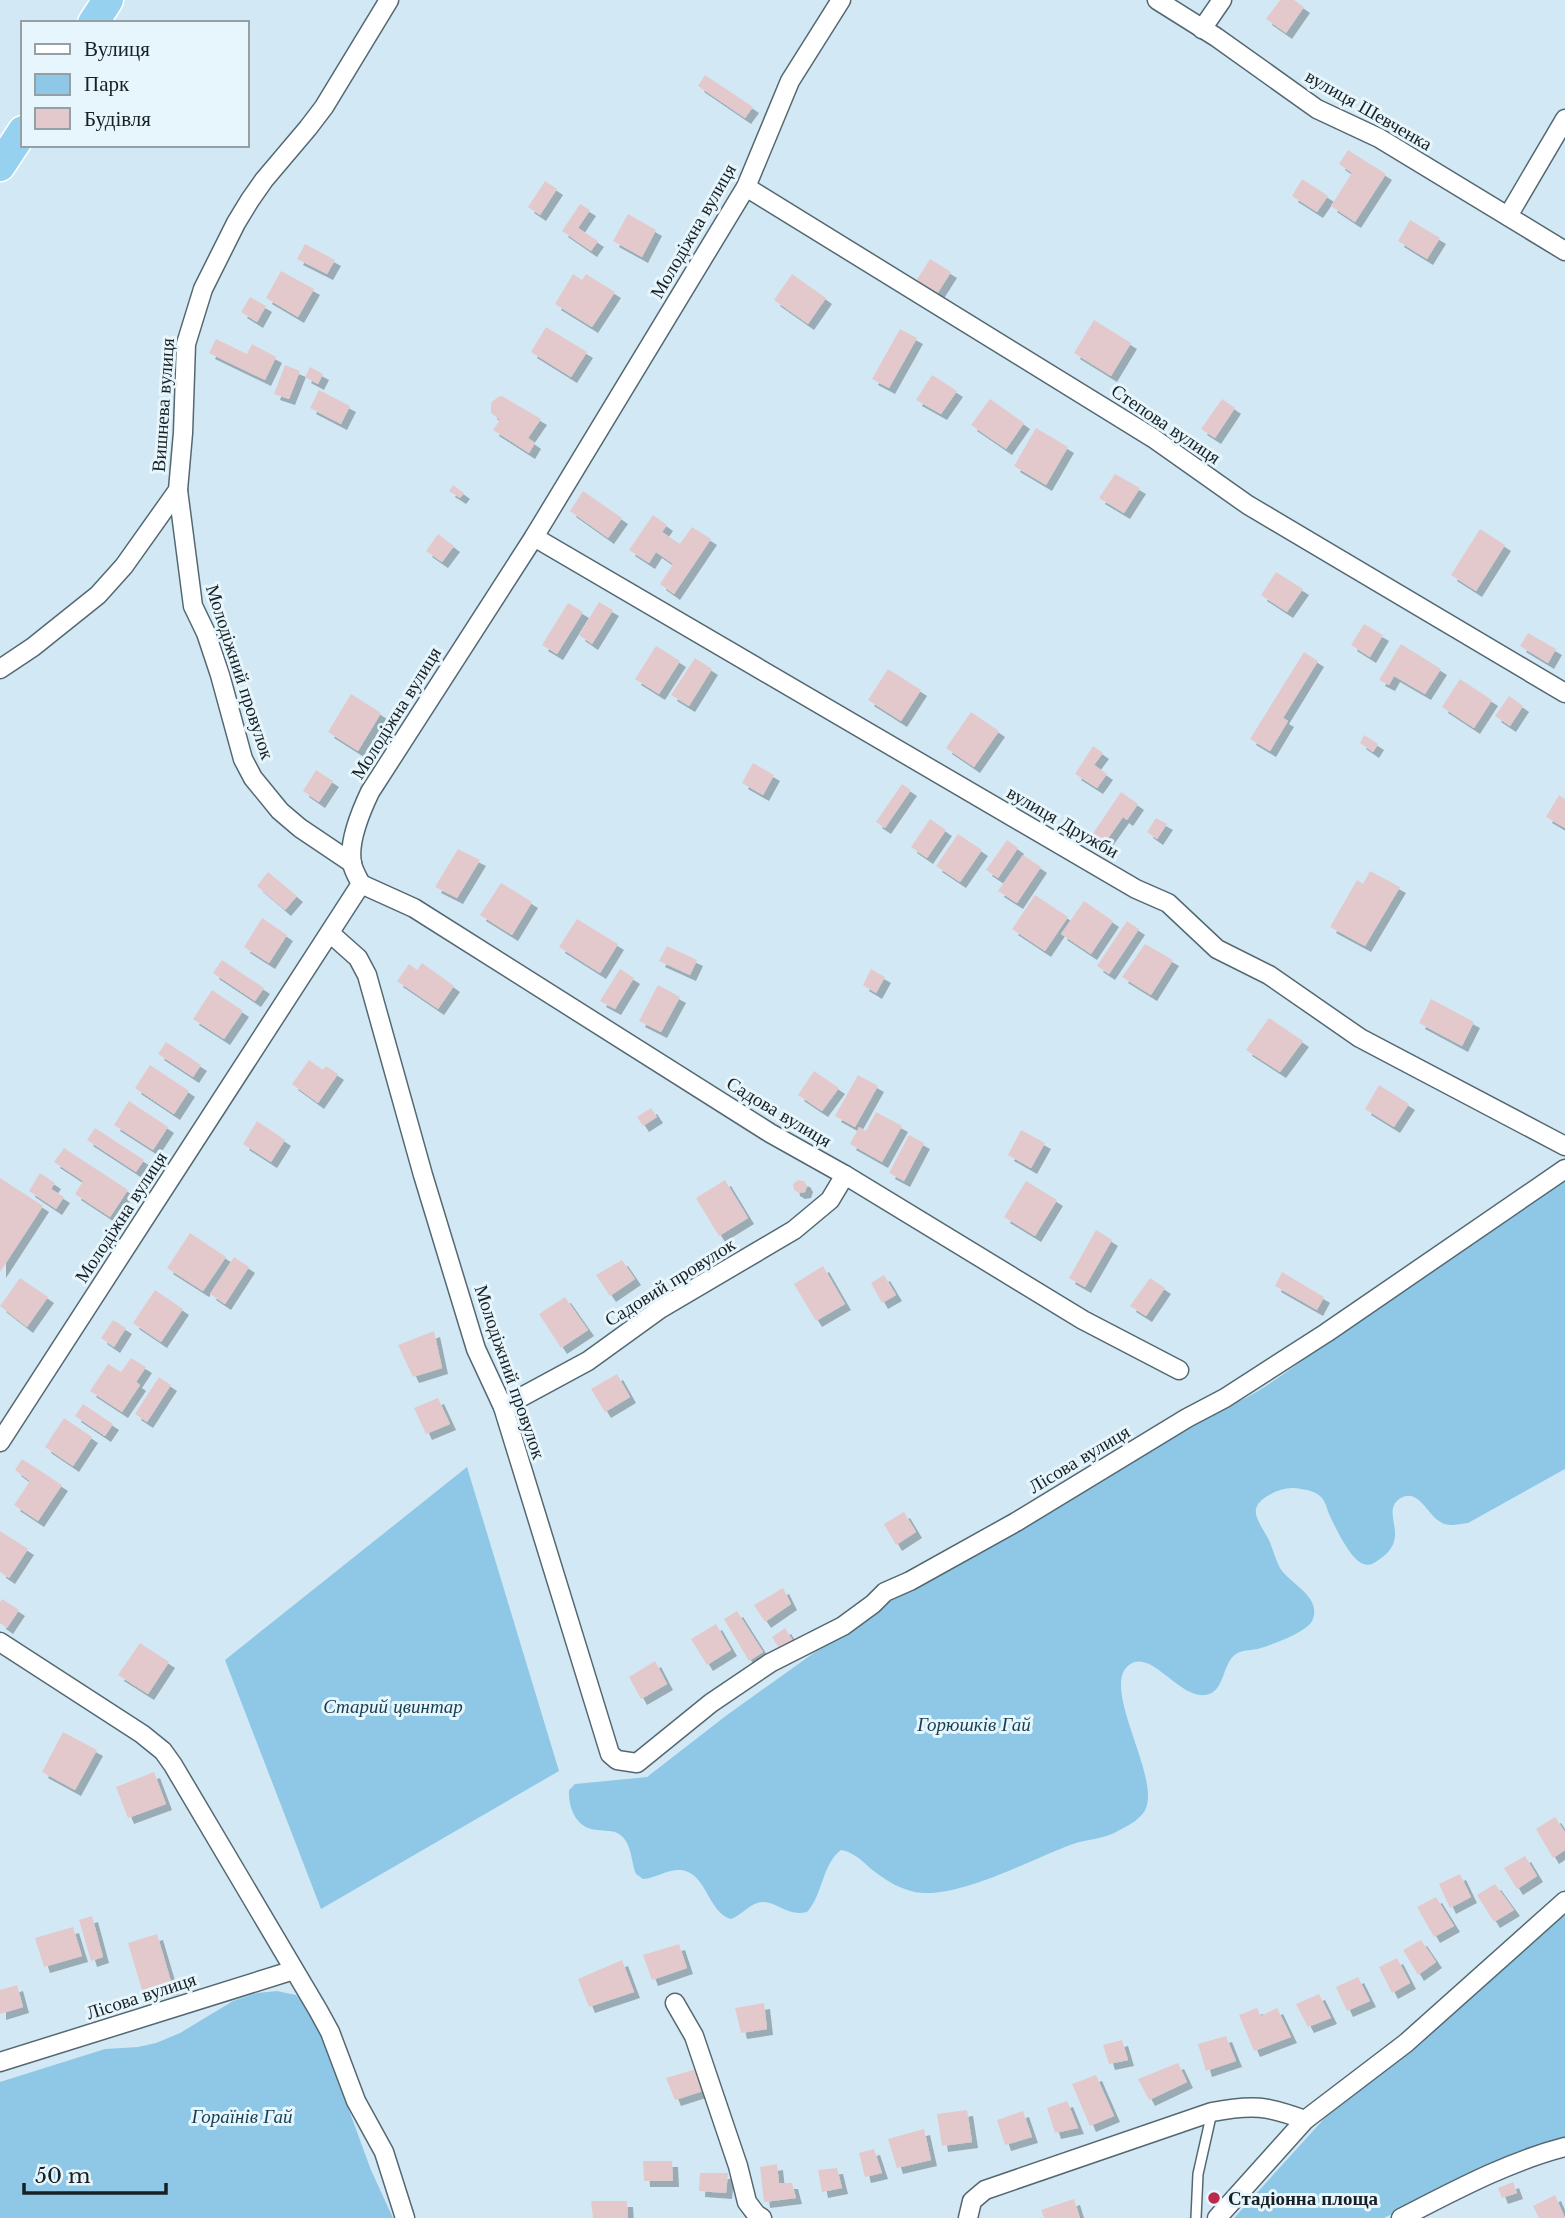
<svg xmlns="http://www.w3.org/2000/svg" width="1565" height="2218" font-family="'Libre Baskerville',serif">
  <defs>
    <filter id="shadow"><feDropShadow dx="6" dy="6" stdDeviation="0" flood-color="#0004"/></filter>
  </defs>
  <rect width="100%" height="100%" fill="#d2e9f5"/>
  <g fill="#8fc8e6">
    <path d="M 1565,1168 L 1565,1469 L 1468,1523 C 1458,1524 1448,1528 1439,1521 C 1427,1513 1416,1485 1398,1500 C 1381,1515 1413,1539 1377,1561 C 1372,1565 1367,1566 1361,1563 C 1349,1556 1335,1527 1329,1514 C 1327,1509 1326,1503 1322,1498 C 1317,1492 1309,1490 1301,1489 C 1287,1486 1274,1491 1263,1499 C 1258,1503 1255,1508 1256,1514 C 1258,1523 1265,1532 1269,1540 C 1273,1549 1275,1559 1280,1568 C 1290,1584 1321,1596 1313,1619 C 1309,1632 1271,1645 1258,1649 C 1252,1650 1246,1650 1240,1652 C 1221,1658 1227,1693 1205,1695 C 1178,1698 1151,1648 1129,1665 C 1101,1686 1156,1769 1147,1805 C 1144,1818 1129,1825 1118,1831 C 1104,1839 1088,1839 1073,1844 C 1032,1859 966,1895 923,1893 C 903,1892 885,1880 870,1868 C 861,1860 853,1852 841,1850 C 822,1864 823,1895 807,1912 C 787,1917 777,1901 762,1902 C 750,1903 742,1915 731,1919 C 708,1913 707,1873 681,1870 C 668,1869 656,1878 643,1879 L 636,1874 C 631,1862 632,1842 619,1834 C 613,1830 605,1831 597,1830 C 577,1829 568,1809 569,1790 L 575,1784 L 647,1777 L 727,1715 L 864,1617 L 1082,1485 L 1215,1411 C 1255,1399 1295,1365 1329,1341 C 1409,1285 1487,1226 1565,1168 Z"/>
    <polygon points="467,1467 559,1771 321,1909 225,1660"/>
    <polygon points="1565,1908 1565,2140 1430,2194 1384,2218 1234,2218 1352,2088"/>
    <polygon points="277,1991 296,1995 301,2000 320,2031 371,2170 393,2218 0,2218 0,2082 105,2049 138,2047 156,2043 180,2033 233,2001 257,1993"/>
  </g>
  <g fill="#e3c9cb" filter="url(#shadow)">
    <polygon points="1280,0 1294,0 1304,7 1286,33 1266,19"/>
    <polygon points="705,75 753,107 745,118 698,86"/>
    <polygon points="1348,150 1386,174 1355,222 1331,206 1352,173 1339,164"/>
    <polygon points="1302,179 1328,196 1317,212 1292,196"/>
    <polygon points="545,181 557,189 540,215 528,207"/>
    <polygon points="580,204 590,210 578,228 598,241 591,251 562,231"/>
    <polygon points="628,214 656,230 642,257 613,241"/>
    <polygon points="1410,220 1440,238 1427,259 1398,241"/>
    <polygon points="305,244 335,260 327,274 297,259"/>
    <polygon points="930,259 951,272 937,294 916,281"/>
    <polygon points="281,271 314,289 298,317 266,298"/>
    <polygon points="573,274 582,280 586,274 615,292 592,327 555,304"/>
    <polygon points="792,274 826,298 808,324 774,300"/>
    <polygon points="250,297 266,306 257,322 241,312"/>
    <polygon points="1094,320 1131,343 1111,376 1074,353"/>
    <polygon points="546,327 587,352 571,377 531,352"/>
    <polygon points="900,329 917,338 889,388 872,379"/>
    <polygon points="216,339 247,354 252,344 276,357 265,380 209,353"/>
    <polygon points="285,365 300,371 289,399 274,394"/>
    <polygon points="310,367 323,374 318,384 305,377"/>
    <polygon points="932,375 957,391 941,414 916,400"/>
    <polygon points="319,390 350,406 341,424 310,408"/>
    <polygon points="502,396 541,419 528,438 535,443 529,453 493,430 500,420 491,413 491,403 498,397"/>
    <polygon points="990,399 1024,423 1006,449 971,425"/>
    <polygon points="1222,399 1235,408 1215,438 1201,429"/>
    <polygon points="1036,428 1068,447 1046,485 1014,466"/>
    <polygon points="1115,474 1140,488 1124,513 1099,498"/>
    <polygon points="453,485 464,493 460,498 449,491"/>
    <polygon points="583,491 622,518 608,538 570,511"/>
    <polygon points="653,515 667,525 662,532 680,544 692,527 711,539 674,594 660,584 673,564 656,552 649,563 629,550"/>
    <polygon points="1480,529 1505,545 1476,591 1451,575"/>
    <polygon points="438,534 454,546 442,562 426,551"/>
    <polygon points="1276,572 1303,589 1287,612 1261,595"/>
    <polygon points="599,602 613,610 592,644 579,635"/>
    <polygon points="568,603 583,612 557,654 542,645"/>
    <polygon points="1364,624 1383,635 1370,657 1351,645"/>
    <polygon points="1528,633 1556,649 1548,663 1520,646"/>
    <polygon points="1401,644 1441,669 1425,694 1394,676 1389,685 1379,680"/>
    <polygon points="656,646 680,661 659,694 635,679"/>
    <polygon points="1304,652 1318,661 1283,718 1288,721 1270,751 1250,739"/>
    <polygon points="695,658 712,669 689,706 671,695"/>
    <polygon points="888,669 921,690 901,721 868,700"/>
    <polygon points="1460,679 1492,700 1474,728 1442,707"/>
    <polygon points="351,694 381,713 358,751 328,732"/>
    <polygon points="1509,696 1523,706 1510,726 1495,716"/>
    <polygon points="971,712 999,731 974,767 946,748"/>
    <polygon points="1364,735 1378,744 1373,752 1360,743"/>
    <polygon points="1093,746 1103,753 1094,765 1107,774 1097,788 1075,774"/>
    <polygon points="753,763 774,775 763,795 742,783"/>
    <polygon points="316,770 333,781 319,802 303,791"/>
    <polygon points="902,784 911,790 885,828 876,822"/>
    <polygon points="1121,792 1138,804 1127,820 1123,817 1102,847 1090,838"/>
    <polygon points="1559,795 1565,799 1565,828 1546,817"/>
    <polygon points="1156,818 1167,824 1157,839 1147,832"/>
    <polygon points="930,819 946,830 927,858 911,847"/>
    <polygon points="958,834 982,850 960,882 936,866"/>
    <polygon points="1007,840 1018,848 998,878 986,870"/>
    <polygon points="458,849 480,860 457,898 435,887"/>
    <polygon points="1023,855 1041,867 1017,903 998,891"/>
    <polygon points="1370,871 1400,887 1365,946 1330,927 1357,880 1363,884"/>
    <polygon points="268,872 297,896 285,910 257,886"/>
    <polygon points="501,883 532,902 512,935 480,915"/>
    <polygon points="1035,895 1068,917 1045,951 1012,929"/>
    <polygon points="1084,901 1113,921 1091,954 1061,934"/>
    <polygon points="262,918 287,935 269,963 244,947"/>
    <polygon points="577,919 618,944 600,973 559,947"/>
    <polygon points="1127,921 1139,929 1109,974 1097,966"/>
    <polygon points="1145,944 1173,960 1151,995 1122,977"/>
    <polygon points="667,946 697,960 690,975 659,961"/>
    <polygon points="222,960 264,988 255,1001 213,973"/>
    <polygon points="422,963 454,986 438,1009 397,981 409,964 417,970"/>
    <polygon points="620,969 634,978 615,1009 600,1001"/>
    <polygon points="871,969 885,977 876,993 863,985"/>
    <polygon points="658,985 680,997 661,1032 639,1021"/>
    <polygon points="212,990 243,1011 224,1039 193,1019"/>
    <polygon points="1431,999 1474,1022 1462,1046 1419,1023"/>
    <polygon points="1269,1018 1303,1041 1280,1072 1246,1050"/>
    <polygon points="166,1042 201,1065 193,1077 158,1054"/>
    <polygon points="309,1060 323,1070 326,1066 338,1074 318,1103 292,1084"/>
    <polygon points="150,1065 189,1091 174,1114 135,1088"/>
    <polygon points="814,1071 839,1088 822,1111 798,1095"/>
    <polygon points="858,1075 878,1086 855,1127 835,1116"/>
    <polygon points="1379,1085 1409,1104 1394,1127 1365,1109"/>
    <polygon points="129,1101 168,1127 153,1150 114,1125"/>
    <polygon points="651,1108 657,1117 643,1126 637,1117"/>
    <polygon points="876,1112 902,1126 882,1162 850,1144 859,1127 866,1131"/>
    <polygon points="257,1121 285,1140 271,1162 243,1144"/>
    <polygon points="95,1128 144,1160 136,1172 87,1140"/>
    <polygon points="1021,1130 1045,1143 1031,1168 1008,1155"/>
    <polygon points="909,1135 924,1143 904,1181 889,1173"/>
    <polygon points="64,1148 128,1190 110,1217 75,1194 83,1181 54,1162"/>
    <polygon points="40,1173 55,1183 51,1189 64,1197 56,1209 29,1191"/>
    <polygon points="0,1178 43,1206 0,1272"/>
    <polygon points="725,1180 748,1218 719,1236 696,1198"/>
    <polygon points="798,1180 804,1181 807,1186 805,1192 799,1193 794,1190 793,1184"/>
    <polygon points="1026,1181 1057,1200 1035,1236 1004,1217"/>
    <polygon points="1096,1230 1112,1240 1085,1287 1069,1278"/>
    <polygon points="190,1233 226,1257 203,1291 167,1268"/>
    <polygon points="234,1257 249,1267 225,1304 210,1294"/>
    <polygon points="622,1260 635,1279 610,1296 596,1275"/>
    <polygon points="823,1266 845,1304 816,1321 794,1284"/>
    <polygon points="1282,1272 1324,1297 1317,1310 1275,1286"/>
    <polygon points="884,1275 896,1295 882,1303 871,1283"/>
    <polygon points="20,1278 48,1297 27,1327 0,1306"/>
    <polygon points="1150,1278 1165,1288 1146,1316 1130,1306"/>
    <polygon points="155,1290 183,1309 161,1342 133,1323"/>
    <polygon points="565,1297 588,1330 561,1348 539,1314"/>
    <polygon points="113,1320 126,1328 114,1347 101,1338"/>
    <polygon points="434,1331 442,1368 413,1377 398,1345"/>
    <polygon points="131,1358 146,1367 136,1382 140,1385 122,1412 90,1391 108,1364 121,1372"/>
    <polygon points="617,1374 630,1397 605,1412 591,1389"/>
    <polygon points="159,1377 171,1385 147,1422 135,1414"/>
    <polygon points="438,1398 450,1424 426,1434 414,1408"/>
    <polygon points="83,1404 113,1424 105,1436 75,1416"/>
    <polygon points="64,1418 92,1437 73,1466 45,1447"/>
    <polygon points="22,1459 62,1485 38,1521 14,1505 30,1481 15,1470"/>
    <polygon points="904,1512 916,1532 896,1545 884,1524"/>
    <polygon points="0,1531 28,1549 9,1578 0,1572"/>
    <polygon points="783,1588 791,1604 765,1622 754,1605"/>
    <polygon points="2,1599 19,1610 7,1628 0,1623 0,1602"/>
    <polygon points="737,1611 763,1652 749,1661 724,1619"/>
    <polygon points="716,1624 731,1650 707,1665 691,1639"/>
    <polygon points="785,1628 795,1644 782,1653 772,1637"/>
    <polygon points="140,1643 169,1662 148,1694 118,1675"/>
    <polygon points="655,1661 667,1684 641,1699 629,1677"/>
    <polygon points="63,1732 97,1750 75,1790 42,1772"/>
    <polygon points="154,1772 166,1804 128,1818 116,1787"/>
    <polygon points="1555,1817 1565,1832 1565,1850 1553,1858 1536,1829"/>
    <polygon points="1525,1856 1537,1876 1517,1889 1504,1868"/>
    <polygon points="1460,1874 1471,1897 1450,1908 1439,1884"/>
    <polygon points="1495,1884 1514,1910 1494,1922 1477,1895"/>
    <polygon points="1436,1897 1454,1926 1434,1937 1417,1907"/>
    <polygon points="92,1916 103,1957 91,1961 79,1920"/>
    <polygon points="73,1927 82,1956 44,1967 35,1938"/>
    <polygon points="157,1934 173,1988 144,1997 128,1943"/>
    <polygon points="1421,1940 1436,1962 1418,1975 1403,1950"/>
    <polygon points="679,1944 687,1968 652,1980 643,1955"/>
    <polygon points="1397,1958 1410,1983 1392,1993 1379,1967"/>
    <polygon points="622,1960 634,1992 589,2007 578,1979"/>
    <polygon points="1358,1977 1370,2001 1347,2011 1336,1987"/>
    <polygon points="17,1985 23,2007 0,2014 0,1990"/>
    <polygon points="1319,1994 1331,2018 1308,2027 1296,2004"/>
    <polygon points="764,2003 767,2029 741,2033 735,2008"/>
    <polygon points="1257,2008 1261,2016 1277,2008 1291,2037 1254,2051 1239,2015"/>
    <polygon points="1226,2036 1236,2061 1206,2071 1198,2044"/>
    <polygon points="1122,2040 1128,2060 1109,2064 1103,2045"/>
    <polygon points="1178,2063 1187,2082 1149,2100 1138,2079"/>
    <polygon points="696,2069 703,2091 675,2100 666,2078"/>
    <polygon points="1096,2075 1114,2116 1090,2126 1072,2084"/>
    <polygon points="1067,2101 1078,2128 1055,2133 1047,2108"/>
    <polygon points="967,2110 972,2142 942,2146 937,2114"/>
    <polygon points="1023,2111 1032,2137 1005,2145 997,2120"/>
    <polygon points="924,2129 931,2160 897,2168 888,2139"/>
    <polygon points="874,2149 882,2173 865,2177 859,2153"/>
    <polygon points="643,2161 672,2161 673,2181 644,2181"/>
    <polygon points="777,2164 779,2183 792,2183 796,2198 764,2202 760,2167"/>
    <polygon points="837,2168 842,2188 822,2192 818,2170"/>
    <polygon points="700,2173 728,2173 726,2193 699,2191"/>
    <polygon points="1513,2182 1517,2193 1502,2198 1498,2188"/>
    <polygon points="1555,2195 1565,2218 1539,2218 1533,2206"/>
    <polygon points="1074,2199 1080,2218 1044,2218 1041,2210"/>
    <polygon points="591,2201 627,2201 628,2218 593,2218"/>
  </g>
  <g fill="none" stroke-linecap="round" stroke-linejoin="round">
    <defs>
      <polyline id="service" points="1196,2218 1198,2174 1212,2112"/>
      <g id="minor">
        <polyline points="1157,0 1216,37 1317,109 1379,138 1565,251"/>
        <polyline points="1202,29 1222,0"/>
        <polyline points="746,187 1153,438 1248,505 1565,693"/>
        <polyline points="1508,216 1565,119"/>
        <polyline points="178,490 193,606 206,633 220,675 243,759 253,778 280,811 300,828 352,863"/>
        <polyline points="534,537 1136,889 1168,903 1217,949 1269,975 1360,1038 1565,1146"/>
        <polyline points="0,669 33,647 98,595 124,566 178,490 183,433 186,344 203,289 236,223 250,200 264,180 308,128 324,107 389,0"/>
        <polyline points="361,884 414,908 770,1133 845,1175 1083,1320 1179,1370"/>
        <polyline points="331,934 358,958 367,975 423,1175 476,1349 503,1407 610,1754 617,1760 637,1763 711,1703 770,1663 843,1626 873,1604 885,1592 910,1581 1016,1522 1187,1418 1225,1398 1326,1333 1565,1169"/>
        <polyline points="503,1407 588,1361 660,1309 794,1230 830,1200 845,1175"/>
        <path d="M 0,1442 L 361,884 C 358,878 353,870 352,863 C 348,843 361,811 370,792 L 534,537 L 746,187 L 790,81 L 841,0"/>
        <polyline points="0,1642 142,1734 163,1751 173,1765 318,2010 330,2032 356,2101 384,2152 405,2218"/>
        <polyline points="675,2003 694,2036 738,2166 747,2202 756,2214 762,2218"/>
        <polyline points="0,2062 294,1970"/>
        <path d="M 968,2218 L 972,2201 L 985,2190 L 1212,2112 C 1253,2104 1267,2106 1305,2120"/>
        <polyline points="1217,2218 1305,2120 1406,2043 1565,1901"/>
        <path d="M 1401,2218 C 1454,2191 1507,2162 1565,2147"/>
      </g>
      <g id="trunk">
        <polyline points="93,23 108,0"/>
        <polyline points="0,166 23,131"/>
      </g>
    </defs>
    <use href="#service" stroke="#546872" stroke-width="12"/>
    <use href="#minor" stroke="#546872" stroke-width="21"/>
    <use href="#trunk" stroke="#fff" stroke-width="33"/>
    <use href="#service" stroke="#fff" stroke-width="9"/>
    <use href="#minor" stroke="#fff" stroke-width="18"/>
    <use href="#trunk" stroke="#96d2f0" stroke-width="30"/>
  </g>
  <circle fill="#bb2a4b" stroke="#e7f5fc" stroke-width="2.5" cx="1214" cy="2198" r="7"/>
  <g text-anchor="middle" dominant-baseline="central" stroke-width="6" stroke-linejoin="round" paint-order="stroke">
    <g font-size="19" fill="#172024" stroke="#e7f5fc">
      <text transform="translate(1369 110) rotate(30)">вулиця Шевченка</text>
      <text transform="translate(693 231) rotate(-60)">Молодіжна вулиця</text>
      <text transform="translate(163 405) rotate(-86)">Вишнева вулиця</text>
      <text transform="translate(1166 424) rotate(34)">Степова вулиця</text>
      <text transform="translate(240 672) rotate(72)">Молодіжний провулок</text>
      <text transform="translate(396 713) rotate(-58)">Молодіжна вулиця</text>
      <text transform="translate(1063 822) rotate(30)">вулиця Дружби</text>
      <text transform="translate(779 1112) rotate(31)">Садова вулиця</text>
      <text transform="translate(121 1217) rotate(-57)">Молодіжна вулиця</text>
      <text transform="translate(670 1282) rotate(-32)">Садовий провулок</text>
      <text transform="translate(510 1372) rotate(71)">Молодіжний провулок</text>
      <text transform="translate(1079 1459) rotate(-31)">Лісова вулиця</text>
      <text transform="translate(141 1996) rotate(-18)">Лісова вулиця</text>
    </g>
    <g font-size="19" font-style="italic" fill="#143e51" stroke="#e7f5fc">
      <text x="393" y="1706">Старий цвинтар</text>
      <text x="974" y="1724">Горюшків Гай</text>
      <text x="242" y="2116">Гораїнів Гай</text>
    </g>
    <g font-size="19" font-weight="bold" fill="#172024" stroke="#e7f5fc" text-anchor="start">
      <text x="1228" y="2198">Стадіонна площа</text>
    </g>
  </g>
  <rect x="21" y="21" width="228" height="126" fill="#e7f5fc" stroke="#94a0a6" stroke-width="2"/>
  <rect x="35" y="44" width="35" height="10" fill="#ffffff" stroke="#94a0a6" stroke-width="2"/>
  <text x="84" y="56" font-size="21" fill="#172024">Вулиця</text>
  <rect x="35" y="74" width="35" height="21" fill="#8fc8e6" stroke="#94a0a6" stroke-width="2"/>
  <text x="84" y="91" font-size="21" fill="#172024">Парк</text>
  <rect x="35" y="108" width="35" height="21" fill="#e3c9cb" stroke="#94a0a6" stroke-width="2"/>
  <text x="84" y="126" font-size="21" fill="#172024">Будівля</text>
  <path d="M24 2183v10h142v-10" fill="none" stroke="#172024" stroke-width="3.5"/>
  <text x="35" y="2183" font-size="21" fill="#172024" stroke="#e7f5fc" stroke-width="5" paint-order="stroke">50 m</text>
</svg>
